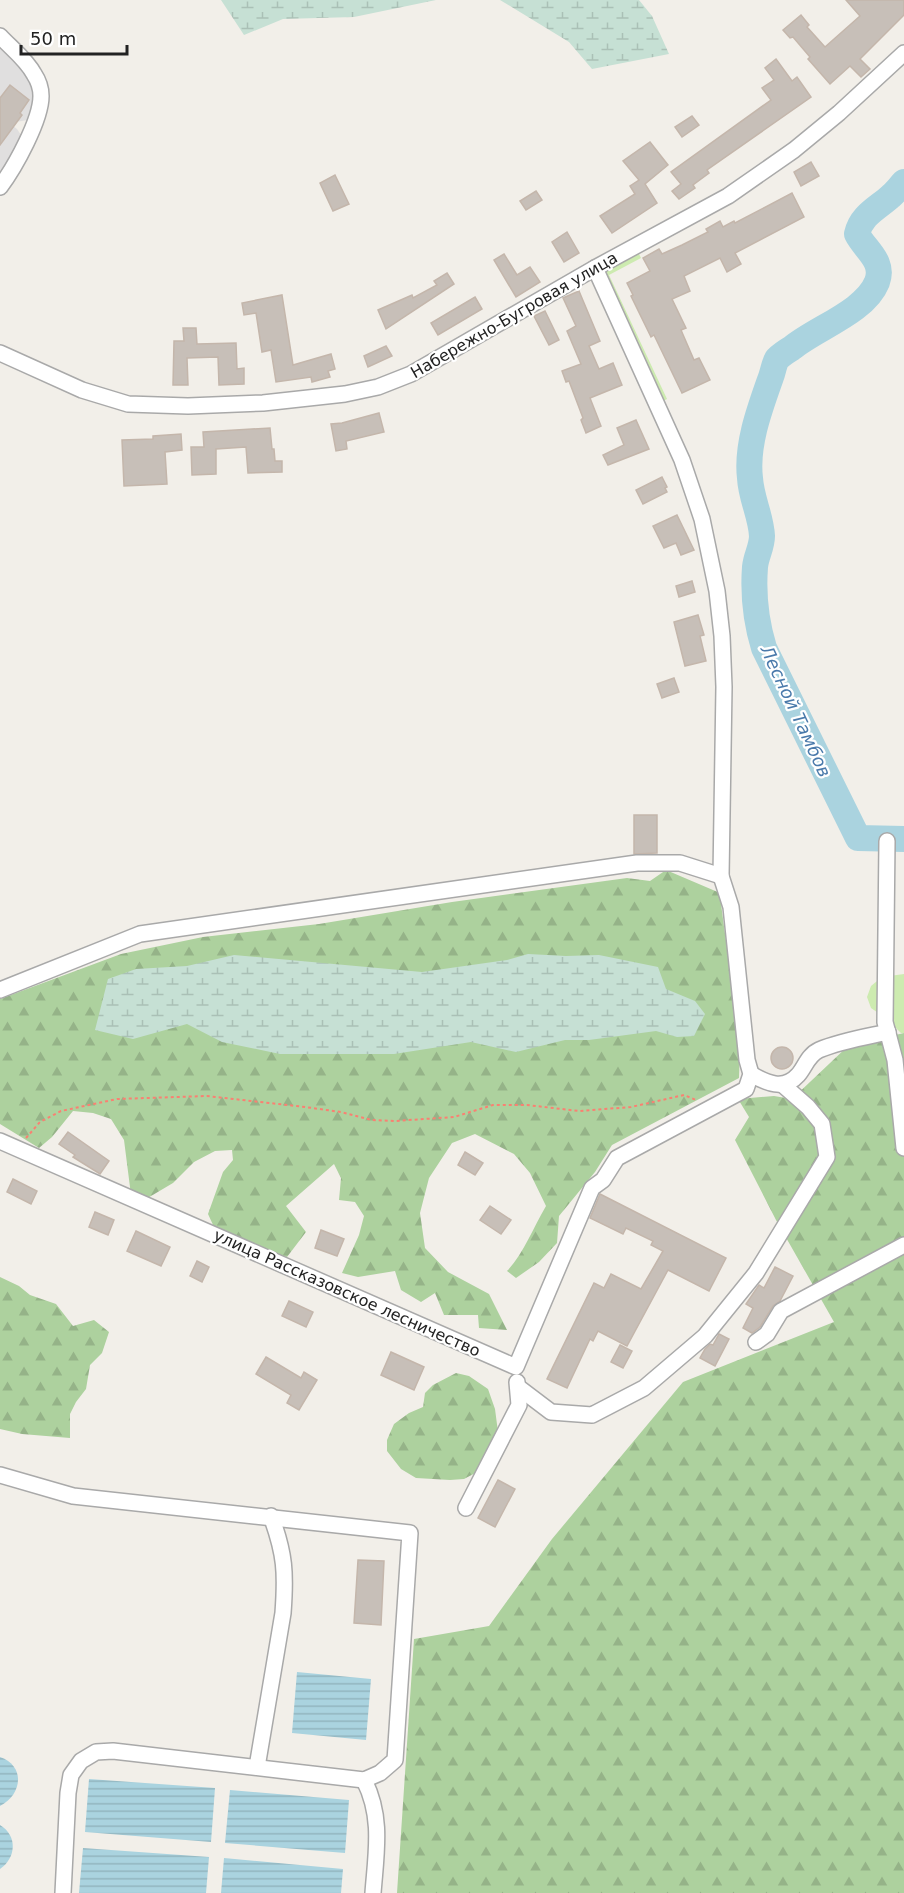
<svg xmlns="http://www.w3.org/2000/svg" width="904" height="1893" font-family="'DejaVu Sans',sans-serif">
  <defs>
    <pattern id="forest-firs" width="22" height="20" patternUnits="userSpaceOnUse" patternTransform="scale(1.5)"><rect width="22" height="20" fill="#add19e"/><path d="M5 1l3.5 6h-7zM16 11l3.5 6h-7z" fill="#95b388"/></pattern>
    <pattern id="wetland-marsh" width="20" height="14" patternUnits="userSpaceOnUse" patternTransform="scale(1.5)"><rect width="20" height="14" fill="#c6e0d4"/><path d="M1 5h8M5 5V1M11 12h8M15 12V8" fill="none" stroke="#aac0b6"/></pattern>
    <pattern id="water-rules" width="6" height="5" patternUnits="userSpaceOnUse" patternTransform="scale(1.5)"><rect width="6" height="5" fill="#aad3df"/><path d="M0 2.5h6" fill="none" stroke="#92b5bf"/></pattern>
  </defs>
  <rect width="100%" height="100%" fill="#f2efe9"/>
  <polygon fill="#e0dfdf" points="0,46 17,60 37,90 36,106 28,120 9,123 17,129 23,138 0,180"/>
  <g fill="#cdebb0">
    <polygon points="638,252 641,258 609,275 667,399 659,403 605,274 607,269"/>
    <polygon points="904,974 904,1033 901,1033 887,1019 871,1008 867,997 871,986 882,977"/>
  </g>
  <g fill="url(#forest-firs)">
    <path d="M 666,870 L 720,893 C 726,956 742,1016 739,1078 L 612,1145 L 595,1172 L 559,1216 L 557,1243 L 539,1262 L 516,1278 L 507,1271 C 524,1253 533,1228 546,1206 L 530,1173 L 514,1154 L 475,1134 L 452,1143 L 429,1178 L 420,1213 L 425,1248 L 448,1272 L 489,1294 L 507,1330 L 479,1328 L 478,1315 L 444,1315 L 435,1293 L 421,1302 L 401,1290 L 395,1271 L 358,1277 L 342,1273 L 359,1235 L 364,1216 L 355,1202 L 339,1200 L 341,1178 L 334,1164 L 286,1206 L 306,1232 L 287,1257 L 273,1255 L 214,1227 L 208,1214 L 223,1172 L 233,1160 L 232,1150 L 215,1151 L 194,1162 L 173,1183 L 146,1199 L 131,1195 L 124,1140 L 111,1119 L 93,1113 L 73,1111 L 52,1137 L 39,1148 L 0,1124 L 0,999 L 121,954 L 203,937 L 319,924 L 452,902 L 627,878 L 650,881 Z"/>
    <polygon points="904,1033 904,1893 397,1893 414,1639 489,1626 552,1539 683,1382 834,1322 776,1220 735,1140 749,1117 738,1099 774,1096 792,1099 848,1046"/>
    <polygon points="0,1277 19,1286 30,1295 56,1304 73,1326 94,1320 109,1332 102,1353 90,1365 86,1389 76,1402 70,1414 70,1438 22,1434 0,1429"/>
    <polygon points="456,1373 469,1376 488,1389 495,1409 498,1432 481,1470 464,1479 450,1480 416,1478 401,1469 387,1451 387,1440 394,1424 409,1413 423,1407 425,1393 433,1385"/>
  </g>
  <g fill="url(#wetland-marsh)">
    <polygon points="221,0 436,0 354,17 283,19 244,35"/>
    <polygon points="500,0 639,0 652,16 669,54 592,69 569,42"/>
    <polygon points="528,954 566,956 599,955 658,967 666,989 695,1001 705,1014 694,1036 677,1037 656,1031 589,1040 565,1040 516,1052 471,1042 394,1054 280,1054 222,1042 187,1024 133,1039 95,1030 108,979 136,969 187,966 234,955 422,972 507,960"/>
  </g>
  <g fill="url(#water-rules)">
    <polygon points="297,1672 371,1679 366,1740 292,1733"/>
    <path d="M 0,1757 C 26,1766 22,1795 0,1806 Z"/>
    <polygon points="89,1779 215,1788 211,1842 85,1832"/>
    <polygon points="230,1790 349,1800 345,1853 225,1843"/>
    <path d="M 0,1825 C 18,1836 16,1858 0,1869 Z"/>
    <polygon points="83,1848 209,1857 206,1893 79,1893"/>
    <polygon points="224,1858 343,1869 341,1893 221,1893"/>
  </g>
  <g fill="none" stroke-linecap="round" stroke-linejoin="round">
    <path stroke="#aad3df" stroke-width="26" d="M 904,182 C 900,186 896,192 891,196 C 878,208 861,215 857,234 C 865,250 885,261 877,282 C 865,312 816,328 792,348 C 787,351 781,355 777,359 C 774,364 773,372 771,377 C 760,408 746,445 750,478 C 751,498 761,516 762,536 C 762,547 756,556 755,567 C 753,594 756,622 764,648 L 858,838 L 904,839"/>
  </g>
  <g fill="#c7bfb8" stroke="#c4b6ab" stroke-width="1.5">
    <polygon points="846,0 904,0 904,15 860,59 870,69 861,77 850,66 830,84 808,59 810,57 793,37 790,38 783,30 801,15 809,25 807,27 825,47 860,16"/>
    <polygon points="776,59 792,81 797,77 811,97 707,170 709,173 693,185 695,188 679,199 672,191 681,184 671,172 771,100 762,88 774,80 765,68"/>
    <polygon points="10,85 29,100 20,113 22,115 0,145 0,98"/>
    <polygon points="692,116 699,125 682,137 675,127"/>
    <polygon points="650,142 668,165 645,184 657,203 612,233 600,216 635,194 630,186 639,180 623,161"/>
    <polygon points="811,162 819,176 801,186 794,172"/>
    <polygon points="335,175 349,204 333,211 320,183"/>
    <polygon points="536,191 542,200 526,210 520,201"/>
    <polygon points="792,193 804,217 735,253 741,264 727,272 720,258 684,276 690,291 672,299 686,328 681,330 694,360 699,358 710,380 682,393 654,335 651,337 631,296 633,295 627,283 650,271 643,258 659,249 662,254 682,245 708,232 706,229 720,221 723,227 734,221 735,223"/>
    <polygon points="567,232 579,253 564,262 552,242"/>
    <polygon points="504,254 517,275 530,267 540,282 516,297 494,260"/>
    <polygon points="447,273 454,284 386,329 378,310 412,295 413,298 437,285 434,281"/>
    <polygon points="579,291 600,341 589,346 599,369 613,363 622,385 590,398 601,426 586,433 581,420 583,418 569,381 566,382 562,371 581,364 567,331 576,326 563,298"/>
    <polygon points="282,295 293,365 331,354 335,369 328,371 330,377 312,382 311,377 276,382 271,350 262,352 256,313 244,315 242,303"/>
    <polygon points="475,297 482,309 438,335 431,323"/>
    <polygon points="545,311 559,340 549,345 534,316"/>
    <polygon points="183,328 196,328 197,344 236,343 237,369 244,368 244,384 219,385 218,357 187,358 188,385 173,385 174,341 184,341"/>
    <polygon points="386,346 392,356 368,367 364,356"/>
    <polygon points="379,413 384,432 346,441 347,449 336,451 331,424 342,423"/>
    <polygon points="636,420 649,449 608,465 603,455 624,445 617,428"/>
    <polygon points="270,428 272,449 274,449 275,461 282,461 282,472 248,473 246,447 216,449 216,474 192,475 191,447 204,447 203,432"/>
    <polygon points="181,434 182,450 165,452 167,484 124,486 122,440 153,439 153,436"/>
    <polygon points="662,477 667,487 665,488 667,492 643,504 636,490"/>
    <polygon points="677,515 694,550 681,555 676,543 664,548 653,526"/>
    <polygon points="692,581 695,592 679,597 676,586"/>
    <polygon points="698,615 704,635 700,636 706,661 685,666 674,622"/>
    <polygon points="674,678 679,692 662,698 657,684"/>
    <polygon points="634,815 657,815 657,853 634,854"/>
    <circle cx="782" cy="1058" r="11"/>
    <polygon points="68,1132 109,1161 100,1174 73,1157 75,1155 59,1144"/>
    <polygon points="465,1152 483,1163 475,1175 458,1165"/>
    <polygon points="13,1179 37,1191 31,1204 7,1192"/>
    <polygon points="600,1194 726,1258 709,1291 668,1270 627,1346 598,1331 593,1341 590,1339 567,1388 547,1379 594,1283 604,1288 611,1274 641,1289 663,1251 651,1245 653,1241 626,1228 623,1234 590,1218"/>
    <polygon points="490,1206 511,1220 501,1234 480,1220"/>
    <polygon points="95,1212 114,1220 108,1235 89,1227"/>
    <polygon points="321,1230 344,1239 337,1256 315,1248"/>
    <polygon points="136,1231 170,1247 161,1266 127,1251"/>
    <polygon points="197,1261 209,1267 202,1282 190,1276"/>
    <polygon points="775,1267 793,1276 780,1301 773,1306 760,1327 752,1333 743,1328 753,1308 746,1304 759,1285 764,1288"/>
    <polygon points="289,1301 313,1312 306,1327 282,1316"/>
    <polygon points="719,1334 729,1339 715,1366 700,1358 705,1349 710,1344 713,1345"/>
    <polygon points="620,1345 632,1351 623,1368 611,1362"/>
    <polygon points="391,1352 424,1367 414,1390 381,1375"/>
    <polygon points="266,1357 301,1378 304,1372 317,1380 299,1410 287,1403 291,1395 256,1374"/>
    <polygon points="498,1480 515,1489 495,1527 478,1518"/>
    <polygon points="358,1560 384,1561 381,1625 354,1623"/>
  </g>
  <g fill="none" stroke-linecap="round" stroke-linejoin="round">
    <defs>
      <g id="minor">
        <path d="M 0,36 C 11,48 26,59 34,74 C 38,80 41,88 41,96 C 41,120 15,167 0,187"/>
        <polyline points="0,353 82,390 128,404 188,406 263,403 345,394 378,387 411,374 595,268 728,196 794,150 839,113 904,53"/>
        <polyline points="887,841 885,1022 895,1060 904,1148"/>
        <polyline points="0,990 140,934 637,863 680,863 721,876"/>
        <path d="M 751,1074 C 766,1083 784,1091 798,1075 C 805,1067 808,1055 819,1050 C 840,1041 865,1037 888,1032"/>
        <polyline points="0,1141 516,1367 592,1188 603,1180 617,1158 746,1089 751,1074 747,1060 731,907 721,876 724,687 722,636 717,591 702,519 682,460 595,268"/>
        <polyline points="756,1342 767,1334 781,1311 904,1245"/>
        <polyline points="518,1387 551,1412 592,1415 644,1388 705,1336 756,1273 827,1157 822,1124 808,1107 783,1085"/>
        <polyline points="0,1475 73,1496 410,1533 395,1760 380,1773 364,1780 113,1751 96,1752 81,1761 71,1775 68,1793 63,1893"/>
        <polyline points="466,1508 519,1405 517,1382"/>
        <path d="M 257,1767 L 283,1613 C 286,1573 285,1554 271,1516"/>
        <path d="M 364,1780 C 383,1817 376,1853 373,1893"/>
      </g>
    </defs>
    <use href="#minor" stroke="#a9a9a9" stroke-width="18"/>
    <polyline stroke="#fa8072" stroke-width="2" stroke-dasharray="3 3" stroke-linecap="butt" points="26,1138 40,1122 61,1111 117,1099 207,1096 305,1107 341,1112 372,1120 395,1121 454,1117 493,1105 527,1105 579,1111 631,1107 684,1095 696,1100"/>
    <use href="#minor" stroke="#fff" stroke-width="15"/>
  </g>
  <g text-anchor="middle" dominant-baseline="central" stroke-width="4.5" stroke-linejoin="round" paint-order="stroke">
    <g font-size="16" fill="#222" stroke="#fff">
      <text transform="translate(514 315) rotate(-30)">Набережно-Бугровая улица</text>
      <text transform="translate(347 1293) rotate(24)">улица Рассказовское лесничество</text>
    </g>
    <g font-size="18" font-style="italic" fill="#4a7aab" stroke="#fff">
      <text transform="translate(796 711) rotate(65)">Лесной Тамбов</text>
    </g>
  </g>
  <path d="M21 45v9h106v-9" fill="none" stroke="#222222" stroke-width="3"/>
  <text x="30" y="45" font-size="18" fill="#222222" stroke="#ffffff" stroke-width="4.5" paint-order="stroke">50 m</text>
</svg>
